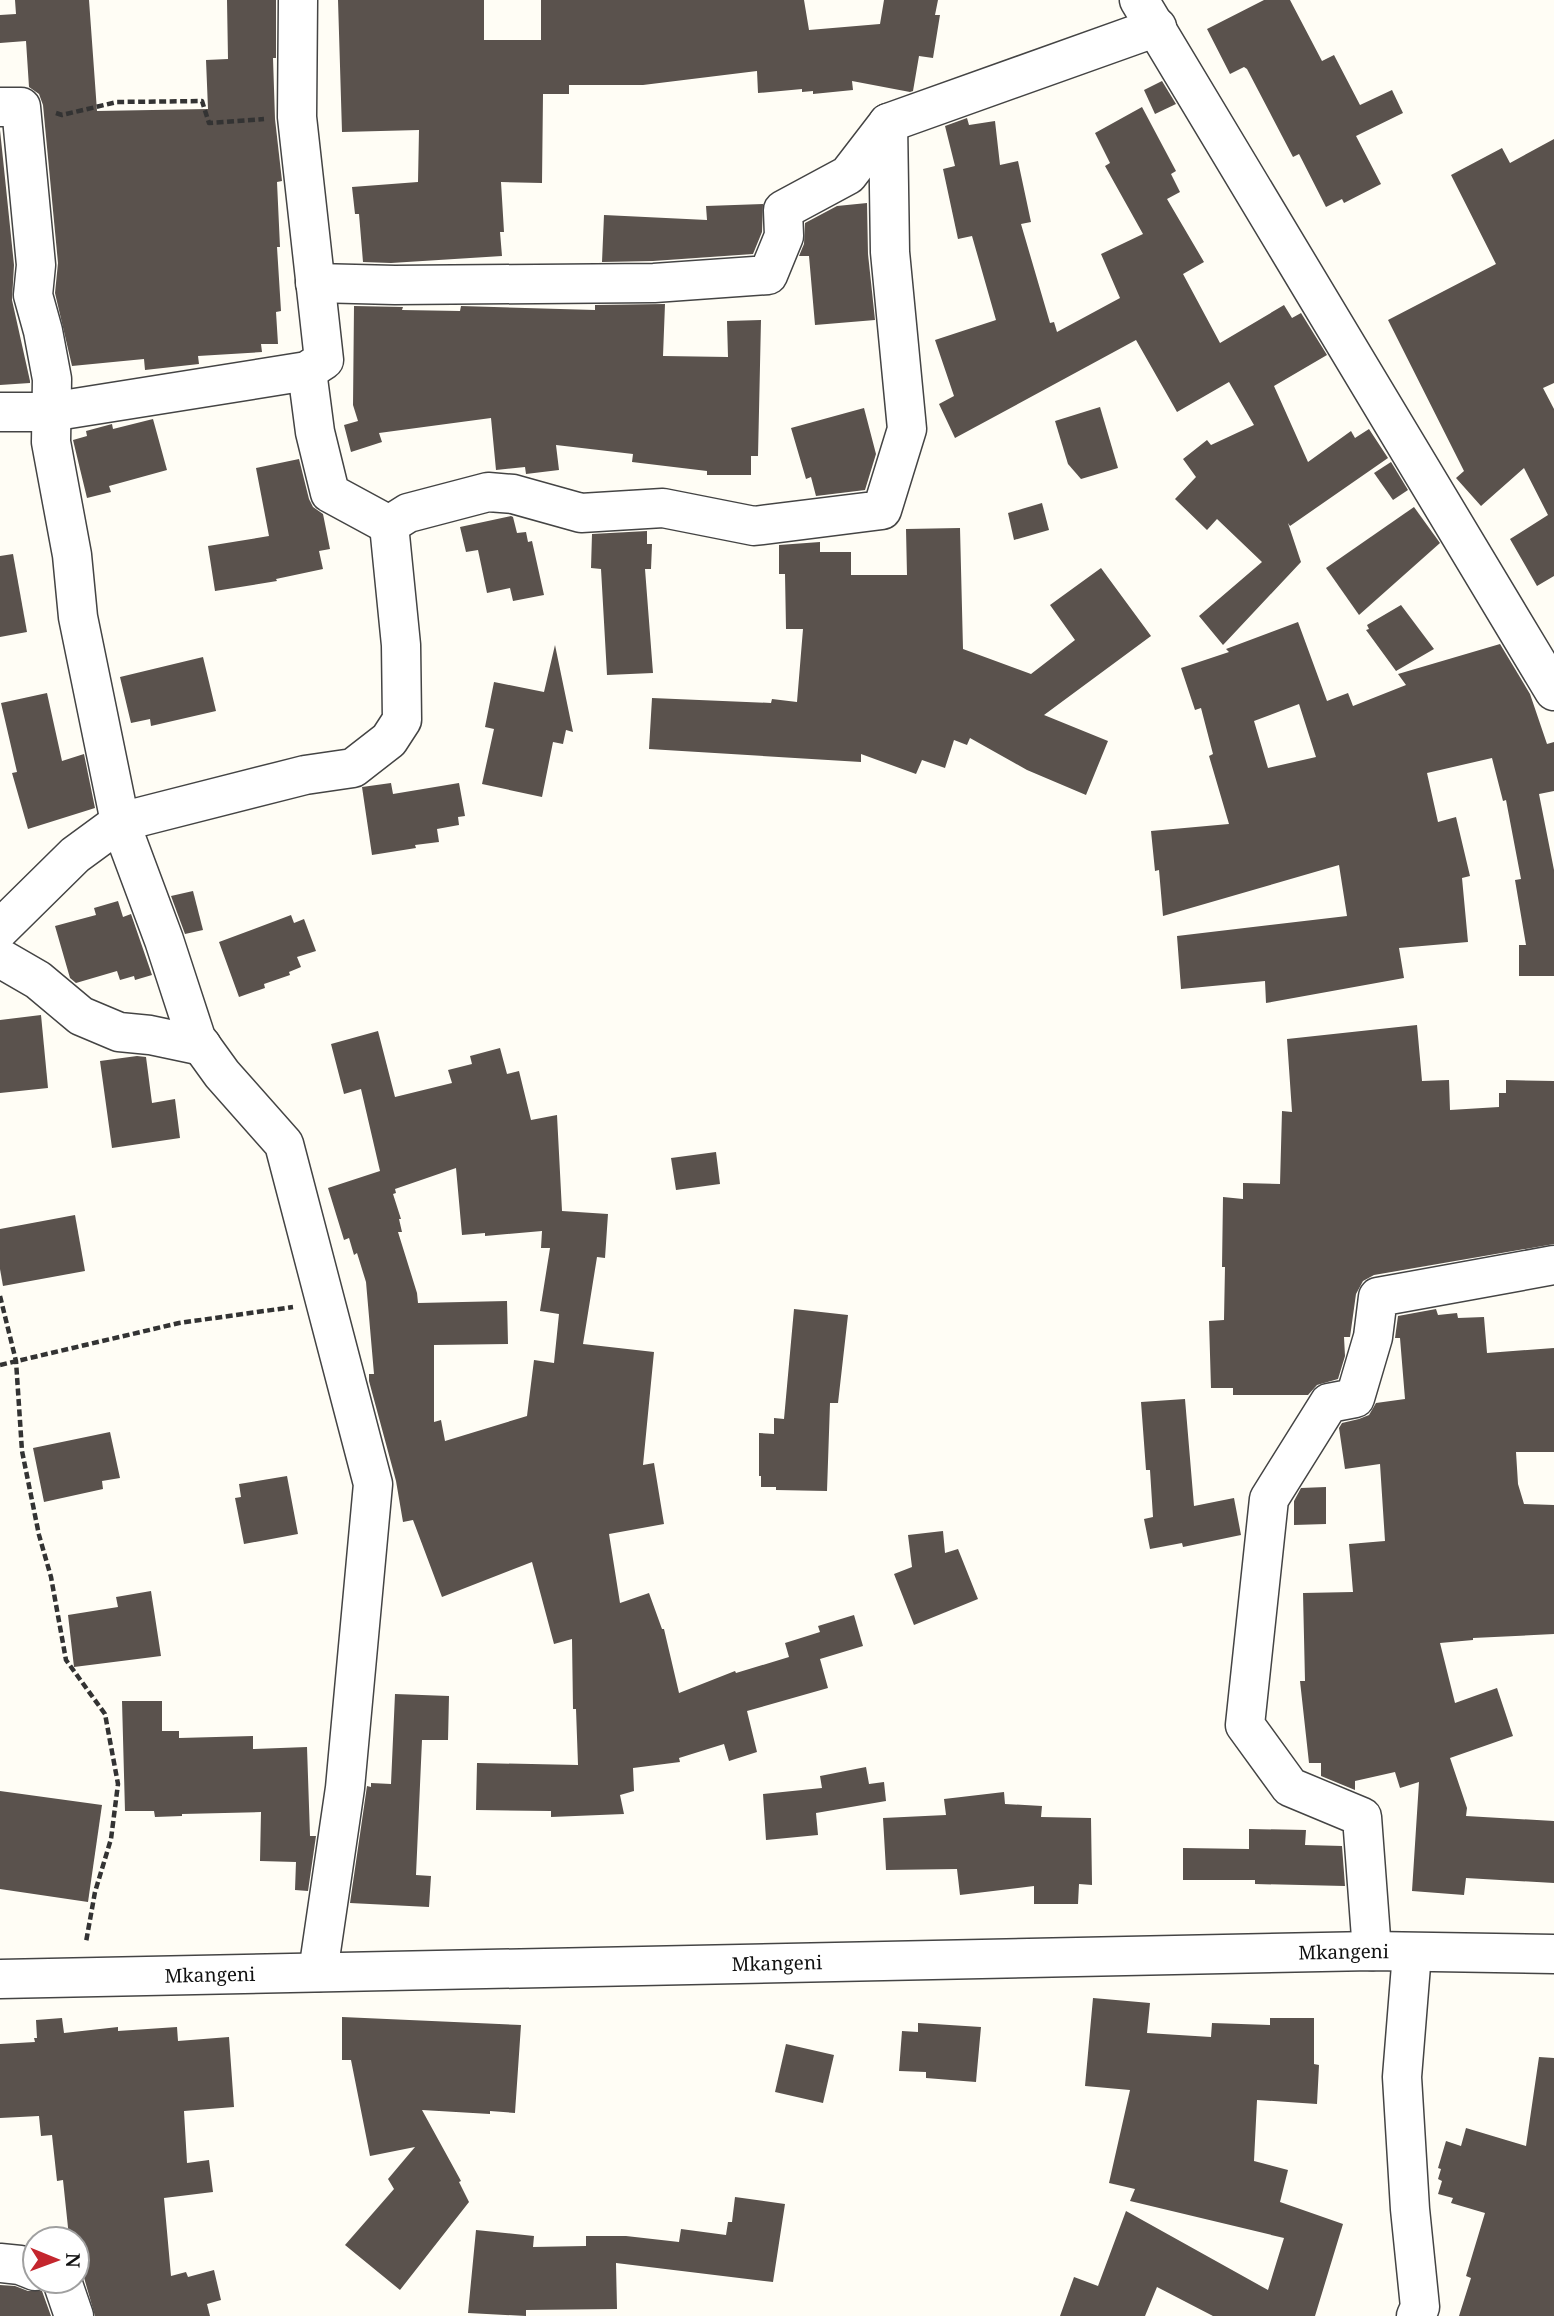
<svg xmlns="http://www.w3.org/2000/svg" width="1554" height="2316" font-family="'Noto Serif',serif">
  <rect width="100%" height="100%" fill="#fffdf5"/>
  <g fill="#5a524d" fill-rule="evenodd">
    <polygon points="15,0 89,0 97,111 208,109 206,60 228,59 227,0 276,0 276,58 273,58 275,119 282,181 277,182 280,247 277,247 281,311 276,312 278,344 261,344 262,352 198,356 199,364 145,370 144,359 72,366 55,293 58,263 43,105 39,94 29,87 26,41 0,43 0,15 16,14"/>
    <polygon points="338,0 484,0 484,40 541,40 541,0 804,0 809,30 880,24 884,0 938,0 935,15 940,15 933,58 919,56 913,91 910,92 852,81 853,90 813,94 813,91 802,92 802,89 758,93 757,71 643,85 569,85 569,94 543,94 542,183 501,182 504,232 500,232 502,256 391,263 363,262 359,214 355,214 352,187 418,182 419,130 342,132"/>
    <polygon points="1264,0 1290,0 1322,61 1334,55 1360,105 1392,90 1403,113 1356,136 1381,184 1344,203 1342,199 1326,207 1299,154 1293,157 1247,69 1244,67 1230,74 1207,29"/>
    <polygon points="1162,81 1176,104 1155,114 1144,90"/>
    <polygon points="1142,107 1176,171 1171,174 1180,192 1167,199 1204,262 1183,274 1220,343 1284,305 1292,318 1301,313 1327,355 1274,386 1308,462 1351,431 1355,438 1369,429 1388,458 1290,526 1288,523 1301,562 1223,645 1199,616 1262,562 1217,519 1207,530 1175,499 1196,477 1183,459 1207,440 1211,445 1254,425 1229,382 1177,412 1136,340 955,438 939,404 954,396 935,340 996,320 972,236 958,239 943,169 955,166 945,126 967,118 969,125 995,121 1000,165 1018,161 1031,222 1021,224 1050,323 1054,322 1057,332 1120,298 1101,254 1143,234 1105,166 1110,163 1095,133"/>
    <polygon points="0,130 14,265 12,300 30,381 30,383 0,385"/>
    <polygon points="1554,139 1554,383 1543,388 1554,409 1554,576 1537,586 1510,539 1548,515 1524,468 1481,506 1456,478 1464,471 1388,320 1496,264 1451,175 1502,148 1510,163"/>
    <polygon points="867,203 868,254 875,320 815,325 809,256 799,256 804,244 805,223 837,206"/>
    <polygon points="763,204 762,232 753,254 653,261 602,262 604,215 707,220 706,206"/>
    <polygon points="665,304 663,356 728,357 727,321 761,320 758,456 751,456 751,475 707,475 707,471 632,462 633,454 556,445 559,470 526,474 525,467 496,470 491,418 379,433 382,442 351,452 344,425 358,421 353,405 354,306 403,307 402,310 460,311 461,306 595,310 595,305"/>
    <polygon points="1100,407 1118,468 1081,479 1068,464 1055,421"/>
    <polygon points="864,408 876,454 865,490 816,496 811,477 806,479 791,428"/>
    <polygon points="153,419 167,470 109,486 111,492 87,498 73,440 87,436 86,431 112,424 113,429"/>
    <polygon points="299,459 309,499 313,507 323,514 330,549 319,551 323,569 276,579 277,581 215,591 208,546 269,536 256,468"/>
    <polygon points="1391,462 1408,490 1393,500 1374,473"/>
    <polygon points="1042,503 1049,530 1014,540 1008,513"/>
    <polygon points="1414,507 1440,543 1359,615 1326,568"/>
    <polygon points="511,516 513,517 517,533 526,532 528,542 532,541 544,595 513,601 510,588 487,593 478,550 466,552 460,527"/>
    <polygon points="960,528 963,649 1031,674 1075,640 1050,605 1101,568 1151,636 1044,715 1108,741 1086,795 1027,770 970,738 967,745 954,740 945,768 922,760 916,774 861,754 861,762 649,749 652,698 771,703 772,699 797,702 803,629 786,629 785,574 779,574 779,545 820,542 820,552 851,552 851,575 907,575 906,529"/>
    <polygon points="647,531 647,544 652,544 651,569 645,569 653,673 607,675 601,569 591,568 592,534"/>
    <polygon points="13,554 27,632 0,637 0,556"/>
    <polygon points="1401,605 1434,649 1396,671 1366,630 1369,629 1367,625"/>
    <path d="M 1298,622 L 1327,701 L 1348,693 L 1353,706 L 1406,685 L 1398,674 L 1500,644 L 1530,694 L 1547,744 L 1554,742 L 1554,791 L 1539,794 L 1554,870 L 1554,976 L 1519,976 L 1519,945 L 1526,945 L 1515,880 L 1521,879 L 1506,800 L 1503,801 L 1492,758 L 1427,773 L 1438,822 L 1456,817 L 1470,876 L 1462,878 L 1468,942 L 1399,948 L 1404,978 L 1266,1003 L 1265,981 L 1181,989 L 1177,936 L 1347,916 L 1339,865 L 1163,916 L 1159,870 L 1155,871 L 1151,831 L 1229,824 L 1209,756 L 1213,754 L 1201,708 L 1195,710 L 1181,668 L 1229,652 L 1226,649 ZM 1299,704 L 1316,757 L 1268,768 L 1254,721 Z"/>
    <polygon points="555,645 573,732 566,730 563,744 553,742 542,797 482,784 494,729 485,727 494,682 544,692"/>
    <polygon points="203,657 216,711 151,726 150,719 131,723 120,677"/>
    <polygon points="47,693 62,761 84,754 95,808 28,829 12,773 17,772 1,703"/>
    <polygon points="391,783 393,794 459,783 465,816 458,817 459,825 437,829 439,842 415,845 416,848 372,855 362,787"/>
    <polygon points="193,891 203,930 185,934 171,896"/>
    <polygon points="118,901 123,917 131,914 152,975 135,980 134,976 120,980 117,971 76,983 70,978 55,926 96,915 94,908"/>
    <polygon points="291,915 294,923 304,919 316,951 297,957 301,967 289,972 290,975 264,984 265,988 239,997 219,942"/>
    <polygon points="41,1015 48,1088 0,1093 0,1020"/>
    <polygon points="1417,1025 1422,1081 1449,1080 1450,1110 1499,1107 1499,1093 1506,1093 1506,1080 1554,1081 1554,1244 1374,1275 1363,1281 1356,1294 1350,1337 1344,1337 1345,1356 1338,1379 1317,1385 1308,1395 1233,1395 1233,1388 1211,1388 1209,1321 1224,1320 1225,1267 1222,1267 1223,1197 1243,1199 1243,1183 1280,1184 1282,1111 1292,1112 1287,1039"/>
    <path d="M 378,1031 L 395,1097 L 452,1083 L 448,1070 L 472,1064 L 470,1056 L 500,1048 L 507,1074 L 519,1071 L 531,1120 L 557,1115 L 562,1211 L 608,1214 L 605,1258 L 597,1257 L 583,1344 L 654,1352 L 643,1465 L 654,1463 L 664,1524 L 609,1534 L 620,1603 L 649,1593 L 662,1629 L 664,1629 L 679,1693 L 735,1671 L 736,1673 L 789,1657 L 785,1643 L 820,1632 L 818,1626 L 854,1615 L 863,1646 L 820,1659 L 828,1688 L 747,1711 L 757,1752 L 729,1761 L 724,1744 L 679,1758 L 680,1762 L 633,1768 L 634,1791 L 620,1795 L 624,1814 L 551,1817 L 551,1811 L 476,1810 L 477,1763 L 578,1765 L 576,1709 L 573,1709 L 572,1639 L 554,1644 L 532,1562 L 442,1597 L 413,1520 L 403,1522 L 396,1481 L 369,1381 L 369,1374 L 374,1374 L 366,1282 L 357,1253 L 354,1255 L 349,1238 L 344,1240 L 328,1188 L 380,1171 L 361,1089 L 344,1094 L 331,1044 ZM 456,1168 L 462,1235 L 485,1233 L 485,1236 L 542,1231 L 541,1248 L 550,1248 L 540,1311 L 559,1314 L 554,1363 L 534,1360 L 527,1416 L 445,1441 L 441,1420 L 434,1422 L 434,1345 L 508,1344 L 507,1301 L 418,1303 L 417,1293 L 398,1232 L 402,1232 L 399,1219 L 401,1219 L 393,1194 L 396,1193 L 395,1189 Z"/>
    <polygon points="137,1056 146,1057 152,1103 175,1099 180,1138 112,1148 100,1061"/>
    <polygon points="716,1152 720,1184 676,1190 671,1158"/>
    <polygon points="75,1215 85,1271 3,1286 0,1269 0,1229"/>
    <polygon points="794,1309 848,1315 838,1403 830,1403 827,1491 776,1490 776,1487 761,1487 761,1476 759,1476 759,1433 774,1434 774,1418 784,1419"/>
    <polygon points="1436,1309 1438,1315 1457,1313 1458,1318 1484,1317 1487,1353 1554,1348 1554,1452 1516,1452 1518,1484 1524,1504 1554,1505 1554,1634 1473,1638 1473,1640 1440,1643 1455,1703 1497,1688 1513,1736 1450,1758 1467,1808 1466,1816 1554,1821 1554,1883 1466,1878 1464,1895 1412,1891 1419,1782 1400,1788 1395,1772 1355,1781 1355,1790 1321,1776 1321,1763 1309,1763 1300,1681 1305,1681 1303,1593 1353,1592 1349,1544 1385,1541 1380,1464 1345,1469 1339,1428 1342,1423 1359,1419 1369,1415 1376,1403 1405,1399 1400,1338 1395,1338 1398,1316"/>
    <polygon points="1185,1399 1194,1506 1234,1498 1241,1535 1183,1547 1182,1543 1150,1549 1144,1519 1153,1517 1150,1470 1146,1470 1141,1402"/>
    <polygon points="110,1432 120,1478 102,1481 103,1489 44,1502 33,1448"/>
    <polygon points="287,1476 298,1534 244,1544 235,1498 241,1497 239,1484"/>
    <polygon points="1326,1487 1326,1524 1294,1525 1294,1501 1301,1488"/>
    <polygon points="943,1531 945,1553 958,1549 978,1599 914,1625 894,1574 912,1567 908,1535"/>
    <polygon points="151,1591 161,1656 74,1667 68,1615 118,1607 116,1597"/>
    <polygon points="395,1694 449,1696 448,1740 422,1740 416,1875 431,1876 429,1907 350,1903 367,1786 371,1787 371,1783 391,1784"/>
    <polygon points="122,1701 162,1701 162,1731 179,1731 179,1738 253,1736 253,1749 307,1747 310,1836 316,1836 308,1891 295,1890 296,1862 260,1861 261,1812 182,1814 182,1816 155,1817 154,1811 125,1811"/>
    <polygon points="866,1767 869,1784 884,1782 886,1801 816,1813 818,1835 766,1840 763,1794 822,1788 820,1776"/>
    <polygon points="0,1791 102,1805 88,1902 0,1889"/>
    <polygon points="1004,1792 1005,1804 1042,1806 1041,1817 1091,1818 1092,1885 1079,1884 1078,1904 1034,1904 1034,1886 960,1895 957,1869 886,1870 883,1818 946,1815 944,1799"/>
    <polygon points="1249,1829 1306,1830 1305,1845 1342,1846 1345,1886 1255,1884 1255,1880 1183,1880 1183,1848 1249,1849"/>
    <polygon points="1093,1998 1150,2003 1147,2033 1211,2037 1212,2023 1270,2025 1270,2018 1314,2018 1314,2064 1319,2065 1317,2104 1257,2100 1254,2161 1288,2170 1280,2202 1343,2224 1315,2316 1213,2316 1157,2287 1145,2316 1060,2316 1074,2277 1098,2286 1126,2211 1268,2290 1284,2238 1130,2201 1135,2189 1109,2183 1130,2090 1085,2086"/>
    <polygon points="342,2017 521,2025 515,2113 490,2111 490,2114 422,2110 461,2181 459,2182 469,2202 400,2290 345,2245 394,2189 388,2179 415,2147 370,2156 351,2060 342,2060"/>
    <polygon points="62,2018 64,2033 118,2027 118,2031 177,2027 178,2041 229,2037 234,2107 184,2111 187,2163 209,2160 213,2192 164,2198 171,2276 186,2272 188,2277 214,2270 221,2300 207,2304 210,2316 95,2316 83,2274 77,2265 77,2239 44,2239 69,2237 63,2180 57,2181 52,2135 41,2136 39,2116 0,2118 0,2044 35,2042 34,2038 37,2038 36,2020"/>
    <polygon points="918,2023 981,2027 976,2082 926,2078 926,2072 899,2071 902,2031 918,2032"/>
    <polygon points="786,2044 834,2055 823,2103 775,2092"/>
    <polygon points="1539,2057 1554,2058 1554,2316 1459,2316 1471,2278 1466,2276 1485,2213 1451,2203 1453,2198 1438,2194 1442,2181 1438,2179 1441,2169 1438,2168 1446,2141 1461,2146 1466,2128 1526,2146"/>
    <polygon points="735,2197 785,2204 773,2282 616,2263 617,2309 526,2310 526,2316 468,2313 476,2230 534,2236 533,2247 586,2246 586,2236 626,2236 679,2242 681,2229 726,2235 728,2222 732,2222"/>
    <polygon points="0,2285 15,2286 28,2291 42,2291 51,2316 0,2316"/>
  </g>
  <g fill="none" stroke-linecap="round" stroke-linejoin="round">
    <defs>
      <g id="minor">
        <polyline points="1139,0 1554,691"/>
        <polyline points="0,107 21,107 36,265 33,295 43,331 52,379 51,442 72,555 78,617 120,822 164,940 196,1038 222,1074 284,1144 373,1484 345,1788 318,1972"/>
        <polyline points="315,283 395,285 654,283 768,275 784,236 783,210 848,175 888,123 1157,27"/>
        <polyline points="307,371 315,432 330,493 389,525"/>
        <polyline points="0,412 50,412 307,371 324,360 297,117 298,0"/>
        <polyline points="0,929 75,855 120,822 305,775 353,768 389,740 402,720 401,645 389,525 408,513 488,492 513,494 581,513 663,508 754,526 882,510 907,429 890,252 888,123"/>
        <polyline points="0,958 38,980 81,1016 119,1032 150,1035 202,1046"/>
        <polyline points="1372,1951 1362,1817 1290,1787 1245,1725 1269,1499 1329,1403 1355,1398 1373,1337 1378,1297 1554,1265"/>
        <polyline points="1412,1953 1402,2077 1410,2209 1420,2307 1416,2316"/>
        <path id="s1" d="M 0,1979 L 1372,1951 L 1554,1954"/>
        <polyline points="0,2263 20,2265 35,2271"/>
        <polyline points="62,2281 74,2316"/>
      </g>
    </defs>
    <use href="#minor" stroke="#444" stroke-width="41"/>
    <g stroke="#333" stroke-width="4.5" stroke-dasharray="7 3.5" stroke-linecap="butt">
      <polyline points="56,113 62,115 117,102 202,101 209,123 264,119"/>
      <polyline points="0,1296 16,1361 22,1451 39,1535 51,1577 66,1660 105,1714 118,1784 111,1839 95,1892 86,1942"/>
      <polyline points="0,1365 179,1323 293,1307"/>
    </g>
    <use href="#minor" stroke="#fff" stroke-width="38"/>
  </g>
  <g text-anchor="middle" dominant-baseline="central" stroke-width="7" stroke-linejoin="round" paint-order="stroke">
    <g font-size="19" fill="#111" stroke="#fff">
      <text stroke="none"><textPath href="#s1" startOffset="1344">Mkangeni</textPath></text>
      <text stroke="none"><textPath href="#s1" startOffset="777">Mkangeni</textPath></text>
      <text stroke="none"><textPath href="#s1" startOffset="210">Mkangeni</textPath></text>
    </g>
  </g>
  <g transform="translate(56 2260) rotate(91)"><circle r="33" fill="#ffffff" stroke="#a0a0a0" stroke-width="2"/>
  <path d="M0-5L12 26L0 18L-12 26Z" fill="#c4262e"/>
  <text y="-10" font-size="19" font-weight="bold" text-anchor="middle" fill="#111111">N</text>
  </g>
</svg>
